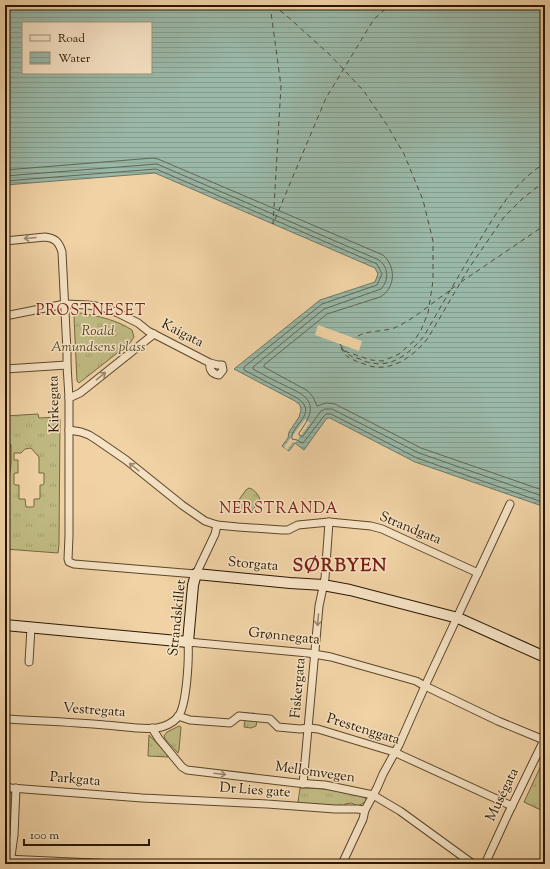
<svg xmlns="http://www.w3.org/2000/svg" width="550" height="869" font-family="'Sorts Mill Goudy',serif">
  <defs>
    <pattern id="grass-tufts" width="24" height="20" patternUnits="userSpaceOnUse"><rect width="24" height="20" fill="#c0ba82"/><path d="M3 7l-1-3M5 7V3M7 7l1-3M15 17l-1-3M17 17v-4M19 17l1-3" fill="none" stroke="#a59f6e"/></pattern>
    <pattern id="cemetery-stones" width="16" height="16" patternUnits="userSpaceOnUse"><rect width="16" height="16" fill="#c0ba82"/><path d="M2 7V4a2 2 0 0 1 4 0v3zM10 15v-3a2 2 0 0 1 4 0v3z" fill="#a59f6e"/></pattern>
    <pattern id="water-rules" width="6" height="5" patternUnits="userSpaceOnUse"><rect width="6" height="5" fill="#9ab8a8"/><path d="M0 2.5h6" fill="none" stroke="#859d8f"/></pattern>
  </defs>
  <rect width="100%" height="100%" fill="#f0d2a5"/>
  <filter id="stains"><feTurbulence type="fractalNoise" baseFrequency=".005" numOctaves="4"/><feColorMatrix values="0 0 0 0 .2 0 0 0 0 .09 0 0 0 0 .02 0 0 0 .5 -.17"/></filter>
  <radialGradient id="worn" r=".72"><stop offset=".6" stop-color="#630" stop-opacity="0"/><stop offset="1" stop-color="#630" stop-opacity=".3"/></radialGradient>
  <g fill="url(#grass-tufts)" stroke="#756842" fill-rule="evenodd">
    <path d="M 80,313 C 98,316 117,320 132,330 L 134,337 L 130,343 L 79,383 L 77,381 L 74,317 L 76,314 Z"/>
    <path d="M 38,414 L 39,418 L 59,417 L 59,419 L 60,419 L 59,545 L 58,553 L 5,549 L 5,416 ZM 31,448 L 39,457 L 39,473 L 44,473 L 44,483 L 43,485 L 40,485 L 40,498 L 39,499 L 34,499 L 34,506 L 33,507 L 26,507 L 25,499 L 19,499 L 19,485 L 15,485 L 14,484 L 14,474 L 15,473 L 18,473 L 18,460 L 14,460 L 14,453 L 21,453 L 25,449 Z"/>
    <path d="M 249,488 C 254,489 259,495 260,500 L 252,511 L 250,511 L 247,509 L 245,512 L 237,511 L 233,508 L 246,490 Z"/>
    <polygon points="245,720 257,721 256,726 251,728 244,727"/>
    <polygon points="179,726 181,727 179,750 178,753 165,739 164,736 167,732"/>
    <polygon points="149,735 168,755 168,757 148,756"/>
    <polygon points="545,757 545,812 524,802"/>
    <path d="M 300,788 C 314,788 359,790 367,800 L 365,802 L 358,806 L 351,803 L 345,804 L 344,806 L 302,804 L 298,802 Z"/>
    <polygon points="5,790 12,793 13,798 12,847 9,854 6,855"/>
  </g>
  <polygon fill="url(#cemetery-stones)" stroke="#756842" points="5,438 11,445 11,464 10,473 5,473"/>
  <path fill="url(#water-rules)" stroke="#6d7865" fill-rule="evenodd" d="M 5,5 L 545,5 L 545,507 L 415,462 L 330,418 L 327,418 L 304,450 L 295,443 L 289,451 L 282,446 L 288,438 L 289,432 L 299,417 L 301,410 L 300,405 L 295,401 L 234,369 L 320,300 L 375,282 L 378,274 L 375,268 L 155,173 L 5,185 ZM 23,23 L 151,23 L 151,73 L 23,73 Z"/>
  <g fill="#f0d2a5">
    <polygon points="318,325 362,341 359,351 315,335"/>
    <polygon points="305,419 310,423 295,443 293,442 287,450 284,447"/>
  </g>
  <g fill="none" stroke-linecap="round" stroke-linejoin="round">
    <g stroke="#626854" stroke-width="1">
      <path d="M 5,170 L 153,158 L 158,159 L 383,255 C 396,266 396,288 380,297 L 327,314 L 264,365 L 264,367 L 308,391 L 313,397 L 317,406 L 326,403 L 335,404 L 421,448 L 545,491"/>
      <path d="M 5,176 L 157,164 L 379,260 C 389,268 389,280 381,289 L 324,309 L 253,367 L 253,369 C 264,375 275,381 286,386 C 293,390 300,392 305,397 C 317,408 306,423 299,433 L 299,435 L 301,436 L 303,436 L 321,411 L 325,409 L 332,409 L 419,453 L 545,497"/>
      <path d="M 5,181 L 156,169 L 377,264 L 382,274 L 377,285 L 322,304 L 244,367 L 244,370 L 297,398 C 320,413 290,425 292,439 L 297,440 L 302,443 L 303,443 L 324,416 L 326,414 L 331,414 L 417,458 L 545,503"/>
    </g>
    <g stroke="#514f3b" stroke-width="1" stroke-dasharray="5 4" stroke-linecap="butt">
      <polyline points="270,5 281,86 273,224 326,98 374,19 390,5"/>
      <polyline points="273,5 287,16 329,54 363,90 387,125 404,154 423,200 433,241 433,281 428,313 421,330 414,341 399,354 383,361 371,360 347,352 344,350 340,344"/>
      <polyline points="461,282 545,225"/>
      <polyline points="451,289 459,284"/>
      <path d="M 358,336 C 369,330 382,332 394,328 C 413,320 432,303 449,291"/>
      <path d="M 341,347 C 344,357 350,358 358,362 C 362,363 366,365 370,366 C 393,372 415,355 428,338 L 469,268 L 504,217 L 522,199 L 545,181"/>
      <path d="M 342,348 C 346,355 353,357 360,359 C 364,361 368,363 372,363 C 393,368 412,351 424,336 C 441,306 458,277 475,248 C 495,215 512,184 545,163"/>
    </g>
    <defs>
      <g id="street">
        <path d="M 5,241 L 45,237 C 55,238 59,242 62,252 L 67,351 L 67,365 L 69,398 L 69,536 L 68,559 L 69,562 L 74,564 L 196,574 L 215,534 L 217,525"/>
        <path d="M 5,316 L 65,304 L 88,305 L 102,307 L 118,313 L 138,323 L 148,331 L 210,363 L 218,365 L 222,365 L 223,370 L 219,375 C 212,374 209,370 210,363"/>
        <polyline points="5,369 67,365"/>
        <polyline points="69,398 80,393 154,334"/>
        <polyline points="69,430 81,432 89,435 97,440 126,460 182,505 205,521 217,525 238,527 282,530 288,530 298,525 329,522 371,526 382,529 478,573"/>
        <polyline points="29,662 31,628"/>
        <polyline points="178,716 190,720 230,723 239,716 270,719 278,727 300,729 309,728 318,729 394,752 512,806"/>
        <path d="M 5,719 C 38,721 72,722 105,725 C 121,726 141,730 157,728 C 164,727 173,723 178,717 C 187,705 189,658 188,642 L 308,653 L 331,657 L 416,681 L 425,686 L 498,721 L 544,740"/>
        <polyline points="152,728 159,739 182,767 187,770 297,783 325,785 373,795 400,811 473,864"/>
        <polyline points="303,784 319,606 325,578 329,522"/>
        <polyline points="5,786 11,788 142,798 267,804 335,809 357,809 365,810"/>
        <polyline points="5,859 117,864"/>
        <polyline points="10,864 14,835 16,788"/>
        <polyline points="342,864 363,819 365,810 377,788 383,774 399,745 425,686 510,504"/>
        <polyline points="485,864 508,814 545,738"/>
      </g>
      <polyline id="secondary" points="5,625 188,642 193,585 196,574 290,583 323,585 350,590 458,618 545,657"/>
    </defs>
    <use href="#street" stroke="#5c462a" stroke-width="9"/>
    <use href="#secondary" stroke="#2a1701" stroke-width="12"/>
    <use href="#street" stroke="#f5e2c4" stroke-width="7"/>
    <use href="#secondary" stroke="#f5e2c4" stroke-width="10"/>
  </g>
  <defs><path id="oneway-shaft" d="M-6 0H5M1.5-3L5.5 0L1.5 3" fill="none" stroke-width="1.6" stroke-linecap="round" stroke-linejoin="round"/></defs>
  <g stroke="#9a876c">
    <use href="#oneway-shaft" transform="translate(30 238) rotate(175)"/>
    <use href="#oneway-shaft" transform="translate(101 376) rotate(-39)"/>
    <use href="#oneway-shaft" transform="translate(134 467) rotate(-142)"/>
    <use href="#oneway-shaft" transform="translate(318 620) rotate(95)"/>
    <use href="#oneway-shaft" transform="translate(220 774) rotate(7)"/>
  </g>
  <g text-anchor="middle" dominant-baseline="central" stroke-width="3" stroke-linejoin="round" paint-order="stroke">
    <g font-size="14" font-style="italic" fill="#574828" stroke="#f5e2c4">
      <text x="98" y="332">Roald<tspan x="98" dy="16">Amundsens plass</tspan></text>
    </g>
    <g font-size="14" fill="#2a1701" stroke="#f5e2c4">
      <text transform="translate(182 334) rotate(27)">Kaigata</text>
      <text transform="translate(55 404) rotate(-91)">Kirkegata</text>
      <text transform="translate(410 529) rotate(22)">Strandgata</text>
      <text transform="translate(253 565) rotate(5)">Storgata</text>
      <text transform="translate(178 618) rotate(-84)">Strandskillet</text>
      <text transform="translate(284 637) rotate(6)">Grønnegata</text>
      <text transform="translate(299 688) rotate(-85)">Fiskergata</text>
      <text transform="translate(94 711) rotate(4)">Vestregata</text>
      <text transform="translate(363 730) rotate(17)">Prestenggata</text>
      <text transform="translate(315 773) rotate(8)">Mellomvegen</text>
      <text transform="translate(75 780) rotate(5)">Parkgata</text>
      <text transform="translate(255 791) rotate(4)">Dr Lies gate</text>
      <text transform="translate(503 795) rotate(-64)">Muségata</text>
    </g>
    <g font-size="15" letter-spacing="1" fill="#7a1f14" stroke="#f5e2c4">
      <text x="91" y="311">PROSTNESET</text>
      <text x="279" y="509">NERSTRANDA</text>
    </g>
    <g font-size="18" font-weight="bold" letter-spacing="1" fill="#7a1f14" stroke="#f5e2c4">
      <text x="340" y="567">SØRBYEN</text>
    </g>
  </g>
  <rect width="550" height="869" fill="none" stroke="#f0d2a5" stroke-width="20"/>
  <rect x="6" y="6" width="538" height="857" fill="none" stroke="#2a1701" stroke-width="2"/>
  <rect x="10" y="10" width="530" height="849" fill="none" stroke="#2a1701"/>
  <rect x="22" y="22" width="130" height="52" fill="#f5e2c4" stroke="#a49176"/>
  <rect x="30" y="35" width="20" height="6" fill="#f5e2c4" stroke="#a49176"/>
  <text x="58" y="42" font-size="12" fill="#2a1701">Road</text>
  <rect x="30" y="52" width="20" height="12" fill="url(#water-rules)" stroke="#a49176"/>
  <text x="58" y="62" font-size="12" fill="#2a1701">Water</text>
  <path d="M24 839v6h125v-6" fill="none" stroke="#2a1701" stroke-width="2"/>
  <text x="30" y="839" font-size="12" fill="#2a1701" stroke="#f5e2c4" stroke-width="3" paint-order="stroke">100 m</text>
  <rect width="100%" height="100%" filter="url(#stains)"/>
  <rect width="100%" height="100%" fill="url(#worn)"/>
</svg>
